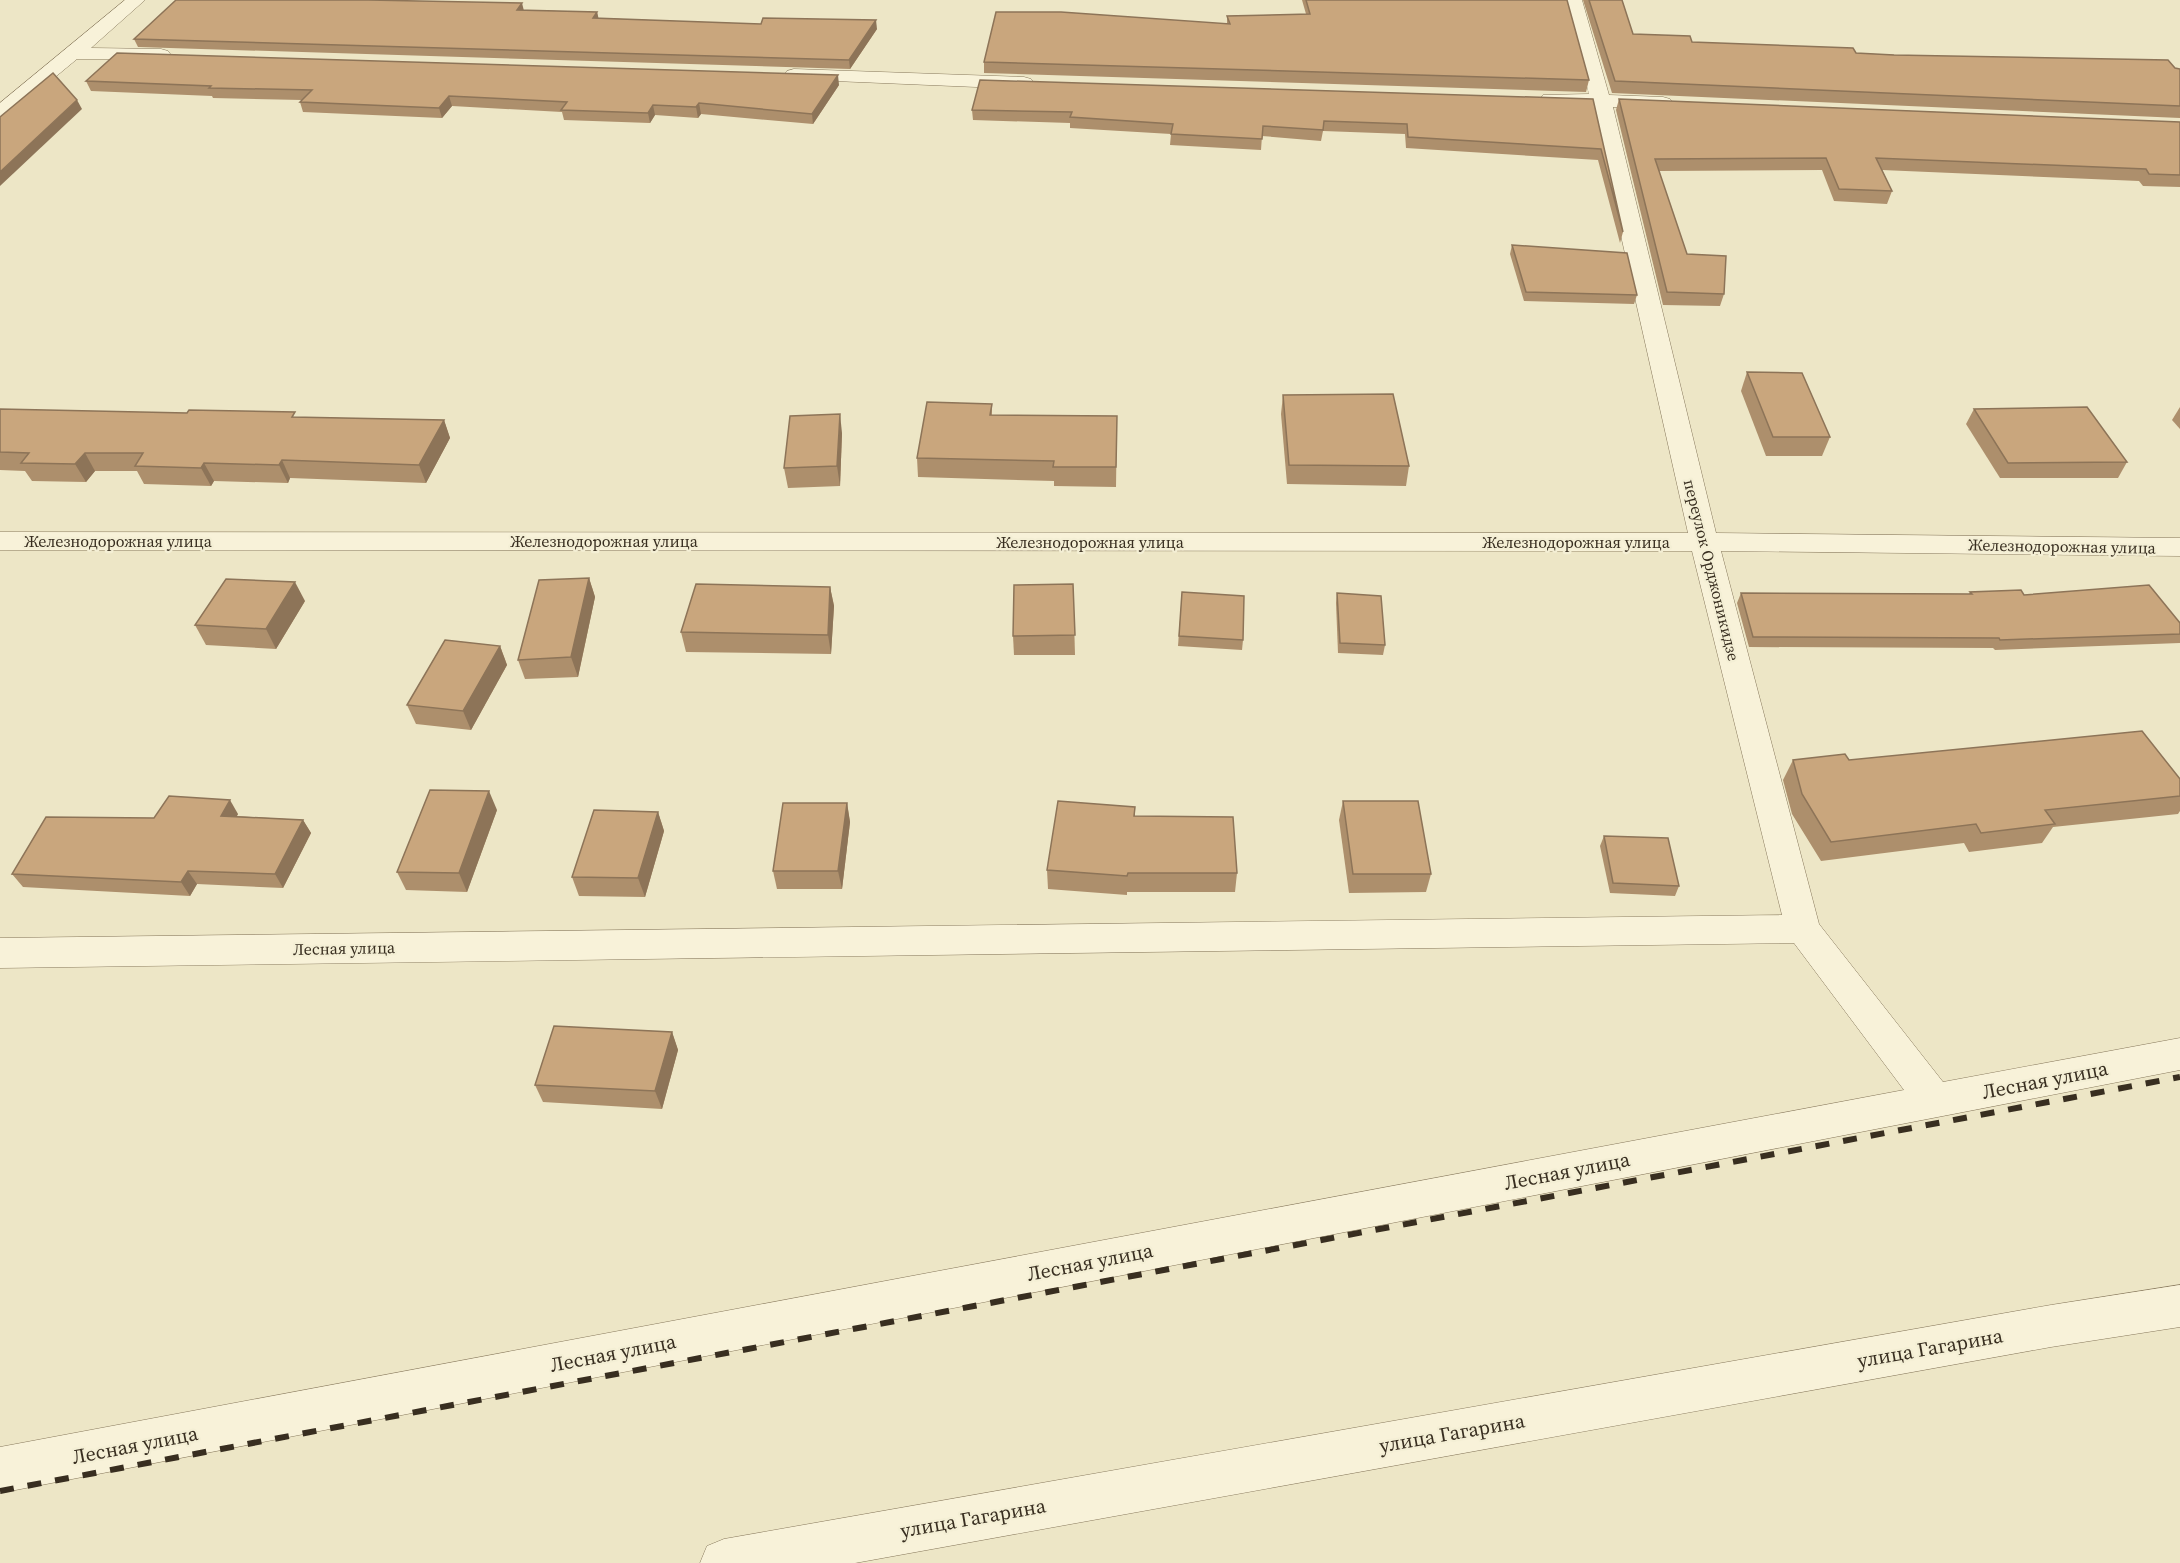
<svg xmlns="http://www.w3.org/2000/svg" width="2180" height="1563" font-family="'Source Serif 4',serif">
  <rect width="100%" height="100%" fill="#ede6c6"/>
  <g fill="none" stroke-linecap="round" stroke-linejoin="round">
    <defs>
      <g id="minor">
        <polygon points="125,0 145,0 91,48 161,49 168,51 171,55 168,59 77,59 7,117 0,119 0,103"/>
        <polygon points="1564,0 1582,0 1609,95 1663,97 1670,99 1673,103 1670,107 1663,109 1613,107 1716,533 2180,538 2180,556 1721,551 1819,924 1943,1082 2180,1038 2180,1070 0,1493 0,1447 1904,1090 1794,943 0,968 0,938 1782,915 1692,551 0,550 0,532 1688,533 1592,107 1543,103 1540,99 1543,95 1589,94"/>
        <polygon points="794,69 1024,77 1031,79 1034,83 1031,87 1024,89 787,79 784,75 787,71"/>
        <polygon points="2180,1285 2180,1327 2051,1347 855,1563 700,1563 707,1546 724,1539 2051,1305"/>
      </g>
    </defs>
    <use href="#minor" stroke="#87785c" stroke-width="1"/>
    <use href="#minor" fill="#f8f2d9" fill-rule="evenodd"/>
    <polyline stroke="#382e20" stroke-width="6" stroke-dasharray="14 14" stroke-linecap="butt" points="0,1491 2180,1077"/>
  </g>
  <g fill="#ad8f6c">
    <polygon points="1302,0 1567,0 1589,80 1586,92 984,73 984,62 1227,24 1227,16 1306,14"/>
    <polygon points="1583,0 1622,0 1633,34 1692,42 1856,53 2180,69 2180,118 1612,93"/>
    <polygon points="524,10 597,12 598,18 877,29 850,69 138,47 134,39"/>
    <polygon points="86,81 839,85 813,124 701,114 698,118 655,115 650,123 564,120 562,112 452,106 442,118 303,112 300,102 302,100 213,98 212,96 91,91"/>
    <polygon points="1593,99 1623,232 1620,243 1598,160 1406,148 1405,134 1323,131 1321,141 1262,136 1261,150 1170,145 1171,134 1070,128 1070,123 973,120 972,110"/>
    <polygon points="1619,99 2180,122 2180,187 2143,186 2139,181 1882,170 1892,191 1887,204 1834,201 1822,170 1659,171 1687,254 1724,294 1720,306 1663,305 1616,110"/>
    <polygon points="1512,245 1637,295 1634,304 1524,301 1510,254"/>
    <polygon points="1747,372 1830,437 1822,456 1766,456 1741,391"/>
    <polygon points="1283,395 1409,466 1406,486 1287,484 1281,414"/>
    <polygon points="992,404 992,415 1117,416 1116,487 1054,486 1054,481 918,477 917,458"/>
    <polygon points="2180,407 2180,429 2172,420"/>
    <polygon points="0,409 297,417 444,420 450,438 426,483 290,478 288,483 214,481 211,486 144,484 137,471 95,471 86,482 32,481 25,471 0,470"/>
    <polygon points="1974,409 2127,462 2118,478 2000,478 1966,424"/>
    <polygon points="842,433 840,486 788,488 784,468"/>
    <polygon points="589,578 595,597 578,677 525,679 518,660"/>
    <polygon points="1073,584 1075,655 1014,655 1013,636"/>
    <polygon points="830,587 834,606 831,654 686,652 681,632"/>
    <polygon points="1182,592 1243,640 1242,650 1178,646"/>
    <polygon points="1970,592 2024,595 2180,623 2180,643 1995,650 1993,648 1749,647 1737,603 1741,593 1969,594"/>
    <polygon points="1337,593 1385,645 1383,655 1338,653 1336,603"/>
    <polygon points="305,601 276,649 206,645 195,625"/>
    <polygon points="500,646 507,665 471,730 416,724 407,705"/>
    <polygon points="1793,760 1849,760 2180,779 2180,811 2178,814 2053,827 2042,843 1969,852 1964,843 1821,861 1792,814 1783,780"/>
    <polygon points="1343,801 1431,874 1426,892 1349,893 1339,820"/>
    <polygon points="847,803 850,822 842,889 777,889 773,871"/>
    <polygon points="1135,807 1135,816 1237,873 1235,892 1127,892 1127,895 1048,889 1047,870"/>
    <polygon points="497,810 467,892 406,890 397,872"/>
    <polygon points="658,812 664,831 645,897 579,896 572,877"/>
    <polygon points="238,814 237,816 303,820 311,833 283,888 197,884 190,896 23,887 12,874 154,818"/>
    <polygon points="1604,836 1679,886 1675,896 1610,893 1600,846"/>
    <polygon points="672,1032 678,1050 662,1109 543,1102 535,1085"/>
  </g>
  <g fill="#8d7458">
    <polygon points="522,3 524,11 517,10"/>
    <polygon points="597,12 599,20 593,18"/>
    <polygon points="876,20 877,29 850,69 849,60"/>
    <polygon points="838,75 839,85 813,124 812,114"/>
    <polygon points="449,96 452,106 442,118 439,108"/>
    <polygon points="77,100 82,109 0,186 0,172"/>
    <polygon points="699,103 701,114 698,118 696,107"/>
    <polygon points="653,105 655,115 650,123 648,113"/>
    <polygon points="840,414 842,433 840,486 837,466"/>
    <polygon points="444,420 450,438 426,483 419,465"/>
    <polygon points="85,453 95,471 86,482 75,464"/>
    <polygon points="282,460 290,478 288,483 279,465"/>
    <polygon points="204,463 214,481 211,486 201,468"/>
    <polygon points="589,578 595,597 578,677 571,657"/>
    <polygon points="295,582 305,601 276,649 266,629"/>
    <polygon points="830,587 834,606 831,654 828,635"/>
    <polygon points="500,646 507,665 471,730 463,711"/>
    <polygon points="489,791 497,810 467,892 459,873"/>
    <polygon points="230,800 238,814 229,829 221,816"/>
    <polygon points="847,803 850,822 842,889 838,871"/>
    <polygon points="658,812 664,831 645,897 638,878"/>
    <polygon points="303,820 311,833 283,888 275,874"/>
    <polygon points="188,871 197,884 190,896 181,882"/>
    <polygon points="672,1032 678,1050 662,1109 655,1091"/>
  </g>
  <g fill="#c9a67d" stroke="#8d7458" stroke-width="1.5">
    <polygon points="176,0 368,0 522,3 517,10 597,12 593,18 761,24 763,18 876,20 849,60 134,39"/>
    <polygon points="1306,0 1567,0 1589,80 984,62 996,12 1061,12 1230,24 1227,16 1310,14"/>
    <polygon points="1589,0 1622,0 1633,34 1690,36 1692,42 1853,48 1856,53 1894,55 2168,60 2175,68 2180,69 2180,106 1615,81"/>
    <polygon points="117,53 838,75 812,114 699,103 696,107 653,105 648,113 561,110 567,102 449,96 439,108 300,102 312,90 209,88 211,86 86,81"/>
    <polygon points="53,73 77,100 0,172 0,117"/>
    <polygon points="980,80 1593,99 1623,232 1601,149 1408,137 1407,124 1324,121 1323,130 1263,126 1262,139 1171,134 1173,124 1070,117 1072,112 972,110"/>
    <polygon points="1619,99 2180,122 2180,175 2149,174 2146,169 1876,158 1892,191 1839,189 1826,158 1655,159 1687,254 1726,256 1724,294 1667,292"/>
    <polygon points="1512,245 1627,253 1637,295 1526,292"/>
    <polygon points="1747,372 1802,373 1830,437 1773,437"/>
    <polygon points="1393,394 1409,466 1289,465 1283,395"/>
    <polygon points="927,402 992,404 990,415 1117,416 1116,467 1053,467 1054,461 917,458"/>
    <polygon points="2087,407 2127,462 2008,463 1974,409"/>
    <polygon points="0,409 187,413 189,410 295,412 292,417 444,420 419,465 282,460 279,465 204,463 201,468 135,466 143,453 85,453 75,464 21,463 29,453 0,452"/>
    <polygon points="840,414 837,466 784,468 790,416"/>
    <polygon points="589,578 571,657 518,660 539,580"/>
    <polygon points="226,579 295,582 266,629 195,625"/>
    <polygon points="696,584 830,587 828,635 681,632"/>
    <polygon points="1073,584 1075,635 1013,636 1014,585"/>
    <polygon points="2149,585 2180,623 2180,634 2000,640 1999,638 1753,637 1741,593 1972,594 1970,592 2021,590 2024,595"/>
    <polygon points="1182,592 1244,596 1243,640 1179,636"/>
    <polygon points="1337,593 1381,596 1385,645 1340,643"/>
    <polygon points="445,640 500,646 463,711 407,705"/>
    <polygon points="2142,731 2180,779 2180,796 2045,810 2055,824 1981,833 1976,824 1831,842 1802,794 1793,760 1845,754 1849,760"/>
    <polygon points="430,790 489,791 459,873 397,872"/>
    <polygon points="169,796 230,800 221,816 303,820 275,874 188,871 181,882 12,874 46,817 154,818"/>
    <polygon points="1058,801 1135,807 1134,816 1233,817 1237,873 1128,873 1127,876 1047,870"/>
    <polygon points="1343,801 1418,801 1431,874 1353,874"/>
    <polygon points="783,803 847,803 838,871 773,871"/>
    <polygon points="594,810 658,812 638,878 572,877"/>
    <polygon points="1604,836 1668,838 1679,886 1613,883"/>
    <polygon points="554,1026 672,1032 655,1091 535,1085"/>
  </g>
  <g text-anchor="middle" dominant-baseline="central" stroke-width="4.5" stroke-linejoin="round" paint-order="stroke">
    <g font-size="16" fill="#382e20" stroke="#f4efd5">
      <text x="118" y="541">Железнодорожная улица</text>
      <text x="604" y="541">Железнодорожная улица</text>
      <text x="1090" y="542">Железнодорожная улица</text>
      <text x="1576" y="542">Железнодорожная улица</text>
      <text transform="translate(2062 546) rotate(1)">Железнодорожная улица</text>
      <text transform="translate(1712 570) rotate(76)">переулок Орджоникидзе</text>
      <text transform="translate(344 948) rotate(-1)">Лесная улица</text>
    </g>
    <g font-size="20" fill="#382e20" stroke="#f4efd5">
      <text transform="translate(2045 1080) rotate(-11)">Лесная улица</text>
      <text transform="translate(1567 1171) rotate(-11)">Лесная улица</text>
      <text transform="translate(1090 1262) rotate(-11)">Лесная улица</text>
      <text transform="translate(1930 1348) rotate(-10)">улица Гагарина</text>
      <text transform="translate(613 1353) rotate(-11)">Лесная улица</text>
      <text transform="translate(1452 1433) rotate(-10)">улица Гагарина</text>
      <text transform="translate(135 1445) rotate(-11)">Лесная улица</text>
      <text transform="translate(973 1518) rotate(-10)">улица Гагарина</text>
    </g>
  </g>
</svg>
